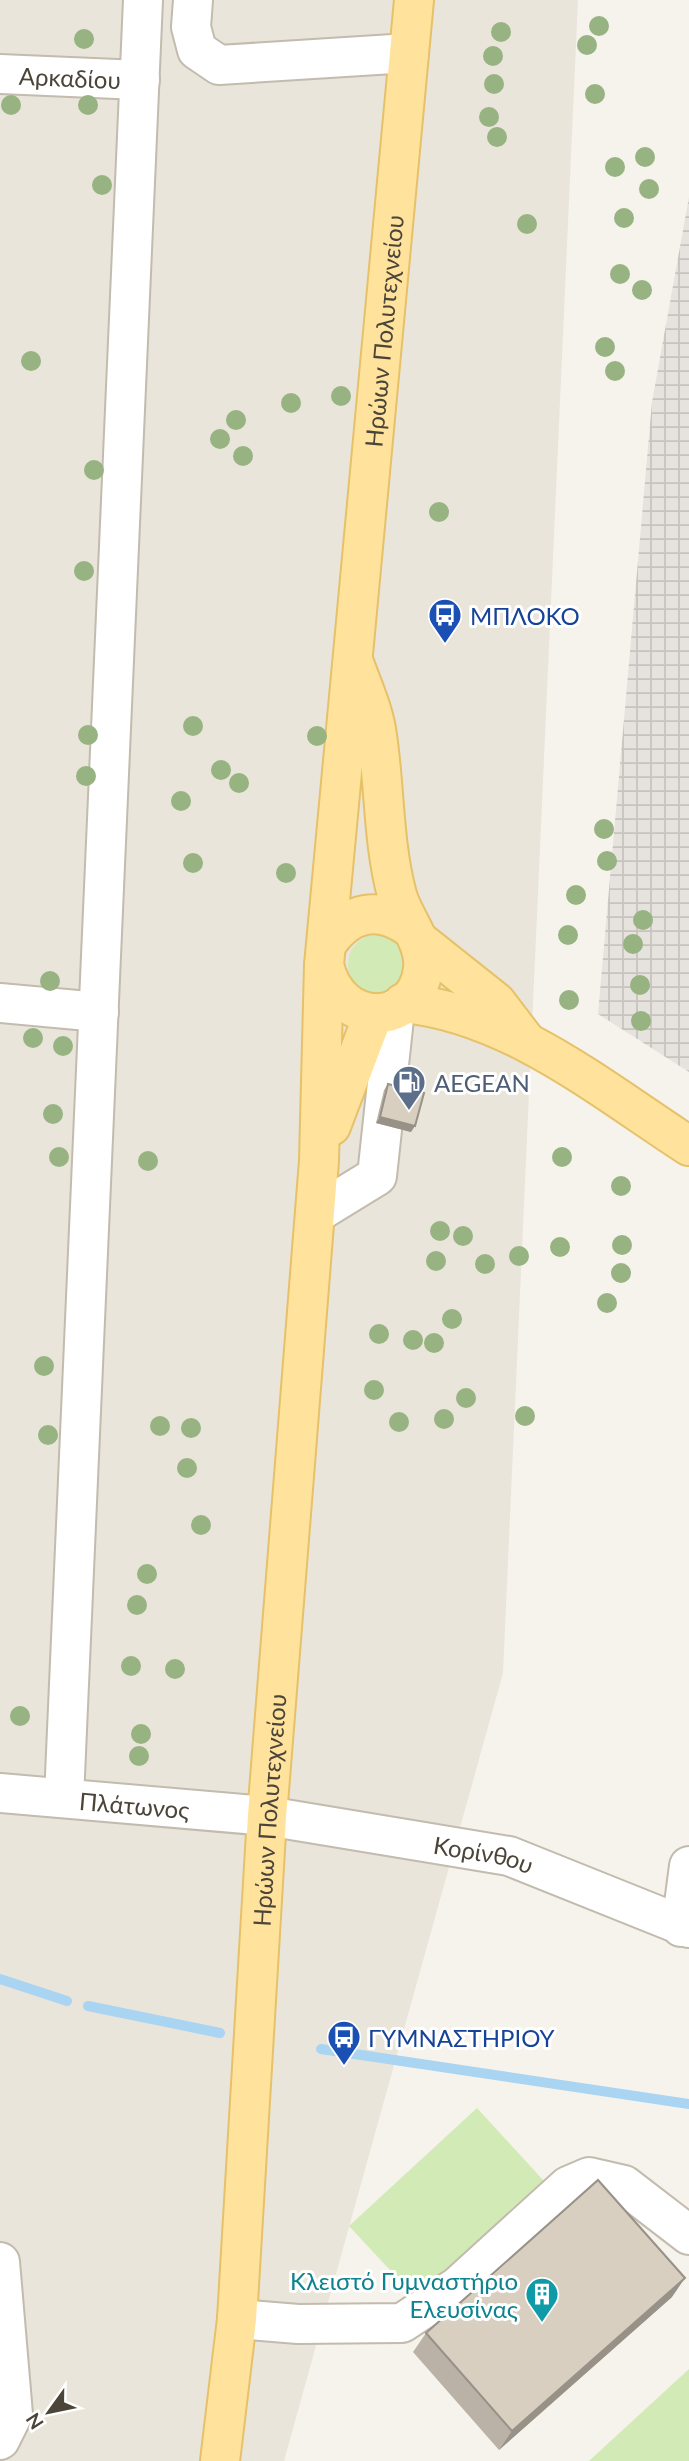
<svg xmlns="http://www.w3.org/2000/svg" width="689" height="2461" font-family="Lato,sans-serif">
  <defs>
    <pattern id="industrial-grid" width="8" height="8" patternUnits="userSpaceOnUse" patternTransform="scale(1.75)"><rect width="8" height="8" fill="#e6e2dd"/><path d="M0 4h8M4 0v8" fill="none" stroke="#c7c3be"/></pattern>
  </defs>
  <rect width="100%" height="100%" fill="#f6f3ec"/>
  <polygon fill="#eae5da" points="0,0 578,0 503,1673 284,2461 0,2461"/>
  <polygon fill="url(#industrial-grid)" points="689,197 689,1072 598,1014 652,402"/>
  <g fill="#d2eab5">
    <circle cx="377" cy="964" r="29"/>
    <polygon points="477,2108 544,2181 417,2299 349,2226"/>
    <polygon points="689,2369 689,2461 589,2461"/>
  </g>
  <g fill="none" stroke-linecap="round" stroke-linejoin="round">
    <g stroke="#a9d4f2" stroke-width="10">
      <polyline points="0,1979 67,2001"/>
      <polyline points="88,2006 220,2033"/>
      <polyline points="321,2049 689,2104"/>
    </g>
    <defs>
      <g id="minor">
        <polyline points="193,0 191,27 197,50 219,65 409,53"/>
        <path id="s1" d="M 0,74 L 140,80"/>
        <polyline points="0,1003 99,1012"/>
        <polyline points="315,1214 377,1176 395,1009"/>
        <path id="s2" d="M 0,1793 L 267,1816 L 509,1856 L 689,1928"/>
        <polyline points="64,1798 143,0"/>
        <polyline points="681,1927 689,1866"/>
        <polyline points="0,2262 13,2414 0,2440"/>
        <polyline points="237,2319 298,2324 402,2323 458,2286 568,2186 589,2177 624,2185 689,2235"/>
      </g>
      <g id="major">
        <path id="s3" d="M 353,660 C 361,684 374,710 377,736 C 385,789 383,843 397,895 C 404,920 426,942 423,969 C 416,1027 339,1030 324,965 L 414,0"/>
        <polyline points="418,940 496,1002 525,1040"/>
        <path d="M 328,942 C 350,911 378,906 409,927"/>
        <path d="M 403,1003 C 510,1013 602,1090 689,1146"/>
        <polyline points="331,1126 374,1013"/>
        <path id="s4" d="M 220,2461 L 237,2319 L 267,1816 L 319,1161 L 324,965"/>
      </g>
    </defs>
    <use href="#minor" stroke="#c2bbae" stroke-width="42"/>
    <use href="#major" stroke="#e6c16a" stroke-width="42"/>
    <use href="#minor" stroke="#fff" stroke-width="38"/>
    <use href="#major" stroke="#ffe39c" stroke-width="38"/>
  </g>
  <g fill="#97b381">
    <circle cx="599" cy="26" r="10"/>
    <circle cx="501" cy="32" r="10"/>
    <circle cx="84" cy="39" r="10"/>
    <circle cx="587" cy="45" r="10"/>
    <circle cx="493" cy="56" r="10"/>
    <circle cx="494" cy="84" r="10"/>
    <circle cx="595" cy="94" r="10"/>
    <circle cx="11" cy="105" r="10"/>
    <circle cx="88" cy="105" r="10"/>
    <circle cx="489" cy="117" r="10"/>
    <circle cx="497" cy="137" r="10"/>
    <circle cx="645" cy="157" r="10"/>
    <circle cx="615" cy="167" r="10"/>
    <circle cx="102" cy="185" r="10"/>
    <circle cx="649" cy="189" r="10"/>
    <circle cx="624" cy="218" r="10"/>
    <circle cx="527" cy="224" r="10"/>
    <circle cx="620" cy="274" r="10"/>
    <circle cx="642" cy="290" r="10"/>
    <circle cx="605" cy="347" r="10"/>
    <circle cx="31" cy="361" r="10"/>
    <circle cx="615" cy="371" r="10"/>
    <circle cx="341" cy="396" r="10"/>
    <circle cx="291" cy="403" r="10"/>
    <circle cx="236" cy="420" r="10"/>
    <circle cx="220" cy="439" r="10"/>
    <circle cx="243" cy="456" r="10"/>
    <circle cx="94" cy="470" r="10"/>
    <circle cx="439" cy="512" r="10"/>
    <circle cx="84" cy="571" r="10"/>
    <circle cx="193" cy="726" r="10"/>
    <circle cx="88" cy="735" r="10"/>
    <circle cx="317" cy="736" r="10"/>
    <circle cx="221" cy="770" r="10"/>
    <circle cx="86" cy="776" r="10"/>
    <circle cx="239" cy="783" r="10"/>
    <circle cx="181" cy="801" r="10"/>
    <circle cx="604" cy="829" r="10"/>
    <circle cx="607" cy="861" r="10"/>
    <circle cx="193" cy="863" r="10"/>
    <circle cx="286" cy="873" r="10"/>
    <circle cx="576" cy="895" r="10"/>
    <circle cx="643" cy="920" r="10"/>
    <circle cx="568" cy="935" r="10"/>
    <circle cx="633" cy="944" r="10"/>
    <circle cx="50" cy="981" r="10"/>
    <circle cx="640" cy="985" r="10"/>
    <circle cx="569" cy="1000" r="10"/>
    <circle cx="641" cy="1021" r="10"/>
    <circle cx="33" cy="1038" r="10"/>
    <circle cx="63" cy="1046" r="10"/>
    <circle cx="53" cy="1114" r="10"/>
    <circle cx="59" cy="1157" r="10"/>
    <circle cx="562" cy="1157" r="10"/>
    <circle cx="148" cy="1161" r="10"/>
    <circle cx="621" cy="1186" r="10"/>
    <circle cx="440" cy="1231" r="10"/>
    <circle cx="463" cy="1236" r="10"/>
    <circle cx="622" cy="1245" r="10"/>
    <circle cx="560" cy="1247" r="10"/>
    <circle cx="519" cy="1256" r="10"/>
    <circle cx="436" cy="1261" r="10"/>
    <circle cx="485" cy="1264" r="10"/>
    <circle cx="621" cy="1273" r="10"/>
    <circle cx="607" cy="1303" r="10"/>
    <circle cx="452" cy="1319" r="10"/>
    <circle cx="379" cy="1334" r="10"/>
    <circle cx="413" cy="1340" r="10"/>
    <circle cx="434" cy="1343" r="10"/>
    <circle cx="44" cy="1366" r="10"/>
    <circle cx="374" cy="1390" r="10"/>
    <circle cx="466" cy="1398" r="10"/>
    <circle cx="525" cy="1416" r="10"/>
    <circle cx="444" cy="1419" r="10"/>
    <circle cx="399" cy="1422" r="10"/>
    <circle cx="160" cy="1426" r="10"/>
    <circle cx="191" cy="1428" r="10"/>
    <circle cx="48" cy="1435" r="10"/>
    <circle cx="187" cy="1468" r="10"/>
    <circle cx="201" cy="1525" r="10"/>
    <circle cx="147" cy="1574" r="10"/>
    <circle cx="137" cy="1605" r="10"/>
    <circle cx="131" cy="1666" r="10"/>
    <circle cx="175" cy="1669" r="10"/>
    <circle cx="20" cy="1716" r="10"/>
    <circle cx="141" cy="1734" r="10"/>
    <circle cx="139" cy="1756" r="10"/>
  </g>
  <g fill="#bab2a6">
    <polygon points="388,1084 411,1132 376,1123 384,1090"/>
    <polygon points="672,2297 499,2450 413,2352 426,2333"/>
  </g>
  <g fill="#979187">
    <polygon points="380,1117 415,1126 411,1132 376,1123"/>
    <polygon points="685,2278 672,2297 499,2450 512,2431"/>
  </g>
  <g fill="#d8cfc1" stroke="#979187" stroke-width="2">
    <polygon points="388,1084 424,1093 415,1126 380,1117"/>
    <polygon points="598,2180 685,2278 512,2431 426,2333"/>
  </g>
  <defs>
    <symbol id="bus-pin" viewBox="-11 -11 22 30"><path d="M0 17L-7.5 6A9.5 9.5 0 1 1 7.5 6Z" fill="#1a4fb4" stroke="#fff"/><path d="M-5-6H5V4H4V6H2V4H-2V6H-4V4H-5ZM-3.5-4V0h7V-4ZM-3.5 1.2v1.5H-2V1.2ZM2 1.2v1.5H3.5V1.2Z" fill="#fff"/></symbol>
    <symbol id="fuel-pin" viewBox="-11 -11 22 30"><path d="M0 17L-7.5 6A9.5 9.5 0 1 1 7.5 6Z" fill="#5c6f8a" stroke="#fff"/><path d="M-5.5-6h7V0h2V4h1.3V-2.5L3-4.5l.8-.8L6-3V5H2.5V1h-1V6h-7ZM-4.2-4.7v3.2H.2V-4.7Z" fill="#fff"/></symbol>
    <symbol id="building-pin" viewBox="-11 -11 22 30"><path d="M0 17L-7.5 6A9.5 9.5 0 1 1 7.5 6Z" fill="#0f9aa8" stroke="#fff"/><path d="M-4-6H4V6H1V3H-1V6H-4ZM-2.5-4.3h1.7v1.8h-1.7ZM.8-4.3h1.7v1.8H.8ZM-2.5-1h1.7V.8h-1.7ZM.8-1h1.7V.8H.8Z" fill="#fff"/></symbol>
  </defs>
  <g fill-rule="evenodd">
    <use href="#bus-pin" x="426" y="596" width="38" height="52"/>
    <use href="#fuel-pin" x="390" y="1063" width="38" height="52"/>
    <use href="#bus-pin" x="325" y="2018" width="38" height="52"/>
    <use href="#building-pin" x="523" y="2275" width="38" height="52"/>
  </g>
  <g text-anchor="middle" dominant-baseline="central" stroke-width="6" stroke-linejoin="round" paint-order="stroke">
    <g font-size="24" fill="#4b4439" stroke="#fff">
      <text stroke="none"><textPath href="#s1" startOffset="70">Αρκαδίου</textPath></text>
      <text stroke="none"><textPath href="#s3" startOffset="1104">Ηρώων Πολυτεχνείου</textPath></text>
      <text stroke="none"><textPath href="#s2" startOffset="135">Πλάτωνος</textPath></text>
      <text stroke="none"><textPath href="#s4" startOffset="653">Ηρώων Πολυτεχνείου</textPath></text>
      <text stroke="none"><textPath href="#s2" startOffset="488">Κορίνθου</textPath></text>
    </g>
    <g font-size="24" fill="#164399" stroke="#fff" text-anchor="start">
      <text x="470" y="615">ΜΠΛΟΚΟ</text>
      <text x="368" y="2037">ΓΥΜΝΑΣΤΗΡΙΟΥ</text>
    </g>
    <g font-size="24" fill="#4e5e75" stroke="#fff" text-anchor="start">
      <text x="434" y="1082">AEGEAN</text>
    </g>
    <g font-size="24" fill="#0d838f" stroke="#fff" text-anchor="end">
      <text x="518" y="2280">Κλειστό Γυμναστήριο<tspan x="518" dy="28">Ελευσίνας</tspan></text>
    </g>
  </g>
  <g transform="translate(49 2412) rotate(237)" stroke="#ffffff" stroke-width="5" paint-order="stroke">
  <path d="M0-5L12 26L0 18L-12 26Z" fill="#4b4439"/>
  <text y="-10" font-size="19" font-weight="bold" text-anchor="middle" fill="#4b4439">N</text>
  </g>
</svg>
